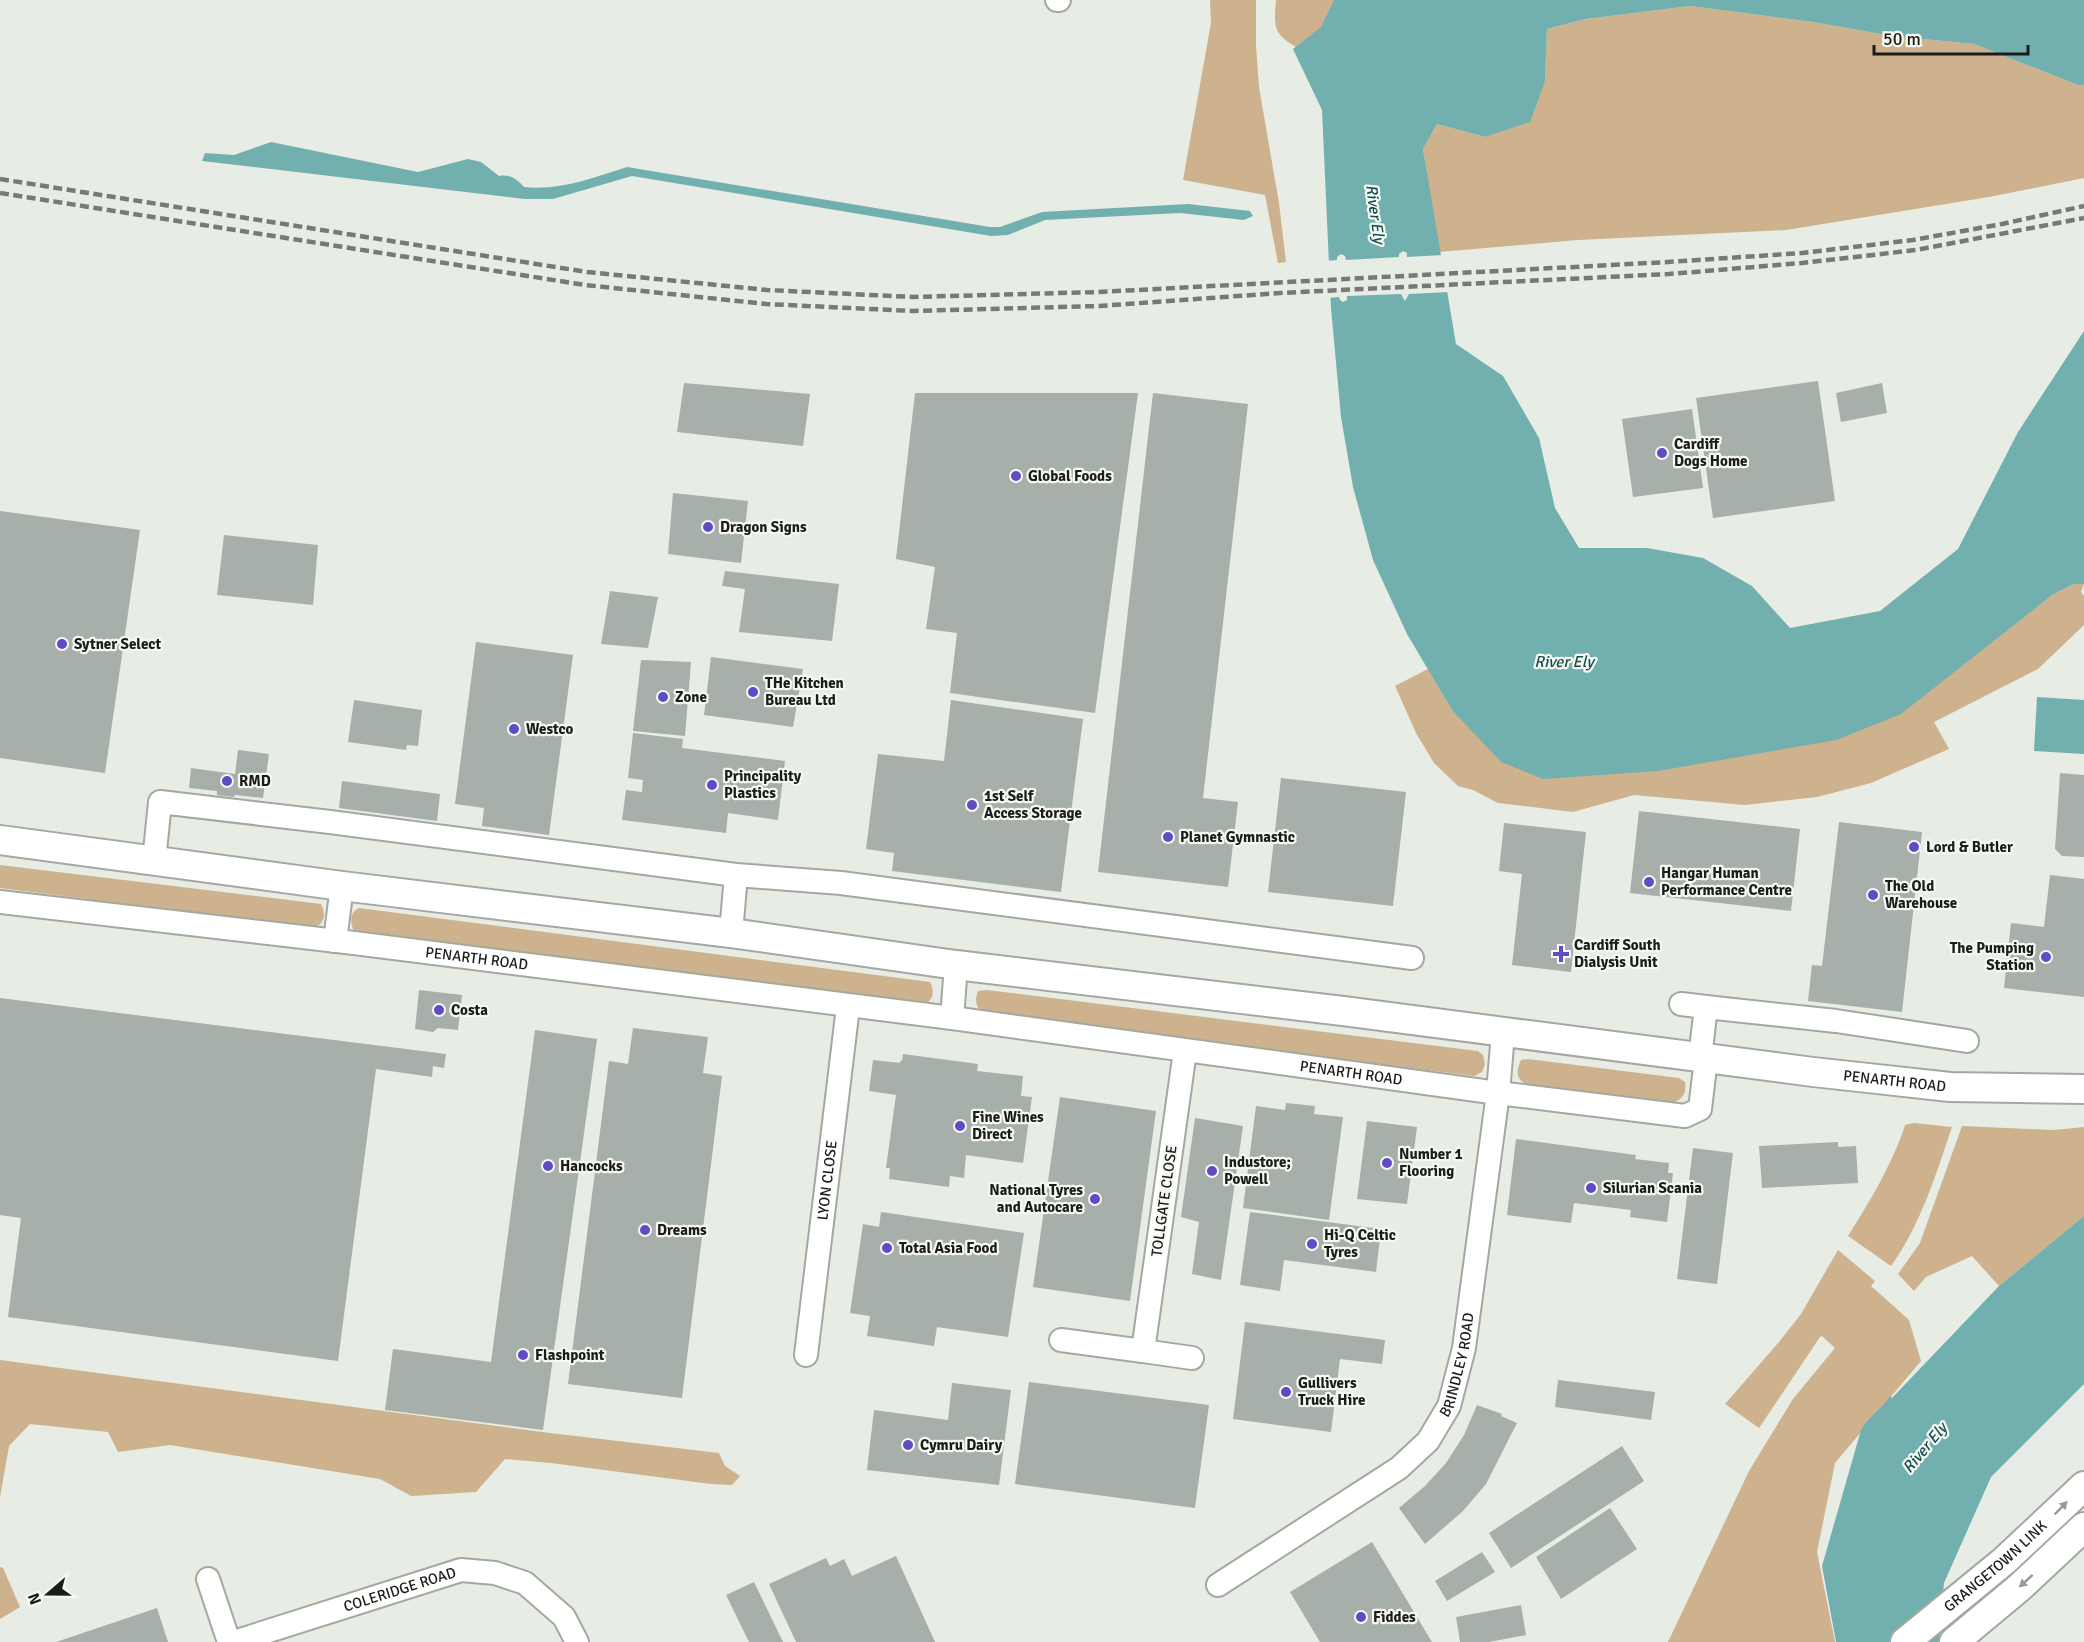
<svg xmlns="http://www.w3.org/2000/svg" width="2084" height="1642" font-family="Signika,sans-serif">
  <rect width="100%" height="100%" fill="#e7ece5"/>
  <g fill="#ceb18d">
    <polygon points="1210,0 1256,0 1256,45 1259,87 1279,203 1286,262 1278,263 1265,195 1183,180 1211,23"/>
    <path d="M 1276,0 L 1342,0 L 1328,23 L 1296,47 C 1273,34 1274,26 1276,0 Z"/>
    <polygon points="1690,6 1813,22 1892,36 1974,44 2078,85 2084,85 2084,178 1989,197 1786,230 1578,240 1439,252 1423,149 1437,124 1485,137 1545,81 1547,29 1586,19"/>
    <polygon points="2074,584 2084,584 2081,592 2084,596 2084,625 2038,669 1934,722 1949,749 1871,783 1817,797 1745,805 1634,795 1573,812 1498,803 1473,790 1458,786 1434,763 1416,733 1395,686 1428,669 1452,710 2012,625 2052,595"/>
    <path d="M 0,865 L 321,904 C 326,914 325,922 315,928 L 0,888 Z"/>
    <path d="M 359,908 L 930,982 C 936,994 932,1000 922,1007 L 362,935 L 353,929 C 350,920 350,913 359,908 Z"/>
    <path d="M 987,990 L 1478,1051 L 1483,1055 L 1485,1064 L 1482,1072 L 1474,1076 L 985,1015 C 976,1008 974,1001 978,991 Z"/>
    <path d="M 1528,1059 L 1679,1078 L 1685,1082 C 1687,1093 1682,1101 1671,1103 L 1532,1086 C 1518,1082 1514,1075 1521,1060 Z"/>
    <path d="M 1914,1123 L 1952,1127 C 1936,1174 1921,1224 1891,1266 L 1848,1236 C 1869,1203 1893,1163 1905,1125 Z"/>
    <polygon points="1962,1126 2054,1130 2084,1127 2084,1216 1999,1286 1972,1256 1926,1277 1914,1291 1898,1274 1920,1243"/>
    <polygon points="1838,1250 1875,1281 1871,1286 1909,1320 1921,1361 1835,1463 1817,1552 1835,1642 1668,1642 1749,1471 1793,1399 1835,1348 1822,1336 1820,1337 1759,1428 1725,1404 1779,1342 1801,1314"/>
    <polygon points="0,1360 550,1433 719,1453 725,1466 740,1476 732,1485 711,1484 551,1463 505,1459 476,1492 411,1496 380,1479 170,1445 118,1452 108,1432 30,1424 9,1446 0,1497"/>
    <polygon points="0,1567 3,1568 20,1607 0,1619"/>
  </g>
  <g fill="#72b0af">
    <polygon points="1334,0 2084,0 2084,85 2078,85 1974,44 1892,36 1813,22 1690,6 1586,19 1547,29 1545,81 1530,122 1485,137 1437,124 1423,149 1456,344 1503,376 1539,438 1555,508 1579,548 1647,548 1703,558 1752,586 1790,628 1880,611 1958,549 2018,432 2084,331 2084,584 2074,584 2052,595 1901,714 1836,740 1658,771 1543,779 1501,762 1452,710 1407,634 1373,560 1353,487 1341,417 1331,308 1322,110 1293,49 1321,27"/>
    <path d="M 271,142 L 418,172 L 468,159 L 481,162 L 499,176 C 510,174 517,179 524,187 C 560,191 592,178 627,167 L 990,227 L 1000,227 L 1042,212 L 1188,204 L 1250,211 L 1253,216 L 1244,220 L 1180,213 L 1045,220 L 1008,235 L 991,236 L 632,176 L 553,199 L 525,199 L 202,161 L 205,153 L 234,155 Z"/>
    <polygon points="2037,697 2084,700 2084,754 2034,751"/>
    <path d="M 2084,1216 L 2084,1384 L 1991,1477 L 1944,1583 L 1939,1642 L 1836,1642 L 1822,1566 L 1861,1430 C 1867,1418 1882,1409 1890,1396 L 1892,1398 L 1999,1286 Z"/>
  </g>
  <polygon fill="#e7ece5" points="1403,251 1407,253 1407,257 1443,255 1449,292 1409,294 1405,301 1401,294 1347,296 1347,300 1343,302 1340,300 1339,297 1327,298 1326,261 1337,260 1337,257 1341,254 1345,256 1346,260 1399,257 1399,254"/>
  <g fill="#a7afab">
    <polygon points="1818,381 1835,501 1713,518 1696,398"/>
    <polygon points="684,383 810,394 803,446 677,432"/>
    <polygon points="1882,383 1887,413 1841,422 1836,393"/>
    <polygon points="915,393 1138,393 1095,713 950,693 957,633 926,629 935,567 896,559"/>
    <polygon points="1153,393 1248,404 1203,798 1238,802 1228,887 1098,872"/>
    <polygon points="1692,409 1703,488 1633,497 1622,419"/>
    <polygon points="673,493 748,501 741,563 668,554"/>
    <polygon points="0,511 140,530 105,773 0,758"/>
    <polygon points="224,535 318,545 313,605 217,595"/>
    <polygon points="725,571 839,584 832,641 739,632 745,589 722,586"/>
    <polygon points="610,591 658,597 648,648 601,644"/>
    <polygon points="476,642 573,655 549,835 482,826 484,808 455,804"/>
    <polygon points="711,657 803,669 793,727 704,715"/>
    <polygon points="641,660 691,662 685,736 633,731"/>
    <polygon points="354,700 422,710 418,746 407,745 406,750 348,742"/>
    <polygon points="951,700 1083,719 1061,892 892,871 894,853 866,849 878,754 944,761"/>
    <polygon points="633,733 683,739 682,748 785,761 778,820 728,813 726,833 622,820 626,790 642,792 643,780 628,778"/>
    <polygon points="238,750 269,754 263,798 235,795 234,797 217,795 217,791 189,788 191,768 235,774"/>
    <polygon points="2060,773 2084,775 2084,857 2062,856 2055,849"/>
    <polygon points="1281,778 1406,792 1393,906 1268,892"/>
    <polygon points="342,781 440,794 437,821 339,808"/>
    <polygon points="1639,811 1800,829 1791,911 1630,893"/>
    <polygon points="1839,822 1922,832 1902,1012 1808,1001 1812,965 1822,966"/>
    <polygon points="1504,823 1586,832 1571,972 1512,965 1522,874 1499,871"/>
    <polygon points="2050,875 2084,879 2084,997 2004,988 2011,923 2044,927"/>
    <polygon points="419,990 462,995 458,1030 438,1028 433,1032 415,1029"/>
    <polygon points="0,998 446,1054 444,1068 433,1066 432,1077 376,1069 338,1361 8,1317 21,1218 0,1215"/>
    <polygon points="633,1028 708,1037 703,1073 722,1076 682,1398 568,1384 609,1061 628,1064"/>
    <polygon points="535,1030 597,1039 543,1430 385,1410 393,1349 491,1362"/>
    <polygon points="903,1054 978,1064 977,1071 1023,1076 1021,1096 1032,1097 1023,1163 966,1155 964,1178 950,1176 949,1187 889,1179 890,1168 886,1168 896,1095 869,1091 873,1060 900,1063 900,1061 902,1061"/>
    <polygon points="1060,1097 1156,1111 1130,1301 1033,1287"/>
    <polygon points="1286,1103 1315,1106 1314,1114 1343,1117 1329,1220 1243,1208 1256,1106 1285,1110"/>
    <polygon points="1195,1118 1243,1126 1221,1280 1192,1274 1199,1222 1181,1217"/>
    <polygon points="1367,1121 1417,1127 1407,1204 1357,1199"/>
    <polygon points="1516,1139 1636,1155 1635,1159 1669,1163 1668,1173 1673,1173 1667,1222 1630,1217 1631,1210 1574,1203 1571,1223 1507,1215"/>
    <polygon points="1838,1142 1838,1147 1856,1146 1858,1183 1762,1188 1759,1146"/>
    <polygon points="1693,1148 1733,1153 1717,1284 1677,1279"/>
    <polygon points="881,1212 1024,1233 1008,1337 937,1327 934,1346 867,1336 870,1316 850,1313 863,1224 879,1227"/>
    <polygon points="1250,1212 1381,1229 1376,1272 1284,1260 1280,1291 1240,1285"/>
    <polygon points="1245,1322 1385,1340 1382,1364 1340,1359 1331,1432 1233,1419"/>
    <polygon points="1558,1380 1655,1392 1651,1420 1555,1407"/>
    <polygon points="1029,1382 1209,1405 1195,1508 1015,1484"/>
    <polygon points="952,1383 1011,1390 999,1485 867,1470 874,1410 948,1420"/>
    <polygon points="1477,1405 1502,1414 1501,1416 1517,1423 1486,1484 1463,1511 1425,1544 1399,1508 1425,1486 1446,1463 1464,1435"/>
    <polygon points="1622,1446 1644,1481 1511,1568 1489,1533"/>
    <polygon points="1610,1508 1637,1549 1561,1599 1536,1557"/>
    <polygon points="1372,1542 1432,1642 1320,1642 1290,1592"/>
    <polygon points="1482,1552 1495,1572 1447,1601 1435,1581"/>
    <polygon points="896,1556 935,1642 796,1642 769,1584 826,1558 830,1566 844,1559 852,1576"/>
    <polygon points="754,1582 783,1642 749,1642 726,1595"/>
    <polygon points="1521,1605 1526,1635 1489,1642 1460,1642 1456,1617"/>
    <polygon points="157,1608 168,1642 56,1642"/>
  </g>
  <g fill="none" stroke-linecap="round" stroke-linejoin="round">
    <defs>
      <g id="minor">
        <polyline points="1057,0 1059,0"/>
        <polyline points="154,861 160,802 330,822 736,875 841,883 1412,958"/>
        <path id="s1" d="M 0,902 L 354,943 L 952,1018 L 1498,1093 L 1685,1116 L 1700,1109 L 1706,1059"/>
        <polyline points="731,933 736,875"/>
        <polyline points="335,941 342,886"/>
        <polyline points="1681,1004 1706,1007"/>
        <polyline points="952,1018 956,965"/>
        <polyline points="1185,1051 1143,1351 1192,1358"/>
        <polyline points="1700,1058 1706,1007 1836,1021 1967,1041"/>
        <polyline points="1061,1340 1143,1351"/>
        <path id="s2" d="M 806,1355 L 848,1007"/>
        <polyline points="208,1579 229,1642"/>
        <path id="s3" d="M 1218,1585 L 1399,1468 L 1428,1441 L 1449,1406 L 1464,1348 L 1498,1093 L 1503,1033"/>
        <path id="s4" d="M 234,1642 L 461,1570 L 495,1573 L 525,1583 L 564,1617 L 577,1642"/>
      </g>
      <g id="major">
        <path id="s5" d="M 0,840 L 342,886 L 731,933 L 956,965 L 1343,1011 L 1813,1072 L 1950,1087 L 2084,1089"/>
        <path id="s6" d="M 1905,1642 L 2004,1561 L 2084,1486"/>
        <polyline points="1954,1642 2020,1587 2084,1527"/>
      </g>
    </defs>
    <use href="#minor" stroke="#a3a8a1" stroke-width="26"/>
    <use href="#major" stroke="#a3a8a1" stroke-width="32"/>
    <use href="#minor" stroke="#fff" stroke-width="22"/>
    <use href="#major" stroke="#fff" stroke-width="28"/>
    <g stroke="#767975" stroke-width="4.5" stroke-dasharray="9 4.5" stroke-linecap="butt">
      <polyline points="0,179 587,272 767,290 913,297 1099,292 1668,262 1802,253 1913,240 2002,224 2084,206"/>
      <polyline points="0,193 585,285 766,304 913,311 1099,306 1280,293 1669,274 1802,263 1916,250 2084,218"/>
    </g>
  </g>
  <defs><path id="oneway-solid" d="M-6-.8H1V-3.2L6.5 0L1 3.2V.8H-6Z" transform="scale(1.5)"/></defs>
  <g fill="#989998">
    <use href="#oneway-solid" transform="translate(2061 1508) rotate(-45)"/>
    <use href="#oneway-solid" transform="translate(2026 1581) rotate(138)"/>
  </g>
  <g fill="#604bc4" stroke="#f5f9f2" stroke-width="2">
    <circle cx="1662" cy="453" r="6"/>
    <circle cx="1016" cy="476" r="6"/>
    <circle cx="708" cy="527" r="6"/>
    <circle cx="62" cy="644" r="6"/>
    <circle cx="753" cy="692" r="6"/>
    <circle cx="663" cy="697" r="6"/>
    <circle cx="514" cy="729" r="6"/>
    <circle cx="227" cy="781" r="6"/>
    <circle cx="712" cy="785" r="6"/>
    <circle cx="972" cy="805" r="6"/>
    <circle cx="1168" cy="837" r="6"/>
    <circle cx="1914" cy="847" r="6"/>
    <circle cx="1649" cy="882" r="6"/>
    <circle cx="1873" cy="895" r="6"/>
    <path d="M1558 945h6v6h6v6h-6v6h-6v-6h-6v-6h6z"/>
    <circle cx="2046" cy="957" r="6"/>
    <circle cx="439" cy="1010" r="6"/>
    <circle cx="960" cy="1126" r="6"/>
    <circle cx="1387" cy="1163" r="6"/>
    <circle cx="548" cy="1166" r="6"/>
    <circle cx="1212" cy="1171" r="6"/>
    <circle cx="1591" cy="1188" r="6"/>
    <circle cx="1095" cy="1199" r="6"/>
    <circle cx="645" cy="1230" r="6"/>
    <circle cx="1312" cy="1244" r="6"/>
    <circle cx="887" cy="1248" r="6"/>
    <circle cx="523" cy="1355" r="6"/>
    <circle cx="1286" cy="1392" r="6"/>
    <circle cx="908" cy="1445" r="6"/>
    <circle cx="1361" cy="1617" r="6"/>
  </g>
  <g text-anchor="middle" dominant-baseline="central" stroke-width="4.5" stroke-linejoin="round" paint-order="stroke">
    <g font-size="15" font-weight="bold" fill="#1b1d1a" stroke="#f5f9f2" text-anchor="start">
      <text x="1674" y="444">Cardiff<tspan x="1674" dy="17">Dogs Home</tspan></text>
      <text x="1028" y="476">Global Foods</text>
      <text x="720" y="527">Dragon Signs</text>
      <text x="74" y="644">Sytner Select</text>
      <text x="765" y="683">THe Kitchen<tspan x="765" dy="17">Bureau Ltd</tspan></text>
      <text x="675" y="697">Zone</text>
      <text x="526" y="729">Westco</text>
      <text x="724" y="776">Principality<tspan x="724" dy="17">Plastics</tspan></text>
      <text x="239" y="781">RMD</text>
      <text x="984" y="796">1st Self<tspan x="984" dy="17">Access Storage</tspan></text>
      <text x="1180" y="837">Planet Gymnastic</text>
      <text x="1926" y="847">Lord &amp; Butler</text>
      <text x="1661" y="873">Hangar Human<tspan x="1661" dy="17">Performance Centre</tspan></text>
      <text x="1885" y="886">The Old<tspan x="1885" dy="17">Warehouse</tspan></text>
      <text x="1574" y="945">Cardiff South<tspan x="1574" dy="17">Dialysis Unit</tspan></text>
      <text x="2034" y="948" text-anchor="end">The Pumping<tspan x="2034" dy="17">Station</tspan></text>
      <text x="451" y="1010">Costa</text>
      <text x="972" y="1117">Fine Wines<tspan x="972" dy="17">Direct</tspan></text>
      <text x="1399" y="1154">Number 1<tspan x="1399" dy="17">Flooring</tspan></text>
      <text x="1224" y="1162">Industore;<tspan x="1224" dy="17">Powell</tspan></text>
      <text x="560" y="1166">Hancocks</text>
      <text x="1603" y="1188">Silurian Scania</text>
      <text x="1083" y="1190" text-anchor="end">National Tyres<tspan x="1083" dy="17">and Autocare</tspan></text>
      <text x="657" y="1230">Dreams</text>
      <text x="1324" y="1235">Hi-Q Celtic<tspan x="1324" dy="17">Tyres</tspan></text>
      <text x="899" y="1248">Total Asia Food</text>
      <text x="535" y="1355">Flashpoint</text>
      <text x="1298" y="1383">Gullivers<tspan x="1298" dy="17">Truck Hire</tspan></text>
      <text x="920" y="1445">Cymru Dairy</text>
      <text x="1373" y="1617">Fiddes</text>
    </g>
    <g font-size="15" fill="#1b1d1a" stroke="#f5f9f2">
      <text stroke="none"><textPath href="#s1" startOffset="480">PENARTH ROAD</textPath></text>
      <text stroke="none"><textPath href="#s1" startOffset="1362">PENARTH ROAD</textPath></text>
      <text stroke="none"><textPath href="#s5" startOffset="1910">PENARTH ROAD</textPath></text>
      <text stroke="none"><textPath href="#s2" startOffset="176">LYON CLOSE</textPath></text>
      <text transform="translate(1164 1201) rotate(-82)">TOLLGATE CLOSE</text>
      <text stroke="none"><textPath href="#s3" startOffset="338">BRINDLEY ROAD</textPath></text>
      <text stroke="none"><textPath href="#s6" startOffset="118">GRANGETOWN LINK</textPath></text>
      <text stroke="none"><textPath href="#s4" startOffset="174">COLERIDGE ROAD</textPath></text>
    </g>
    <g font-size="16" font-style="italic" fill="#164d4d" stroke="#f5f9f2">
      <text transform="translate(1375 214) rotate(82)">River Ely</text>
      <text x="1564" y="662">River Ely</text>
      <text transform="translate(1925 1448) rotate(-50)">River Ely</text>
    </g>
  </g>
  <g transform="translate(48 1594) rotate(250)" stroke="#f5f9f2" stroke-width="4.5" paint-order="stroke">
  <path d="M0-4.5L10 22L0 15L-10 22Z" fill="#1b1d1a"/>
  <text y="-9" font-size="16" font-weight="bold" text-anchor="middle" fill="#1b1d1a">N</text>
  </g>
  <path d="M1874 45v9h154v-9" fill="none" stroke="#1b1d1a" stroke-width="3"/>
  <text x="1883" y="45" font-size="18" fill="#1b1d1a" stroke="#f5f9f2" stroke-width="4.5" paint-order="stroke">50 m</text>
</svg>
